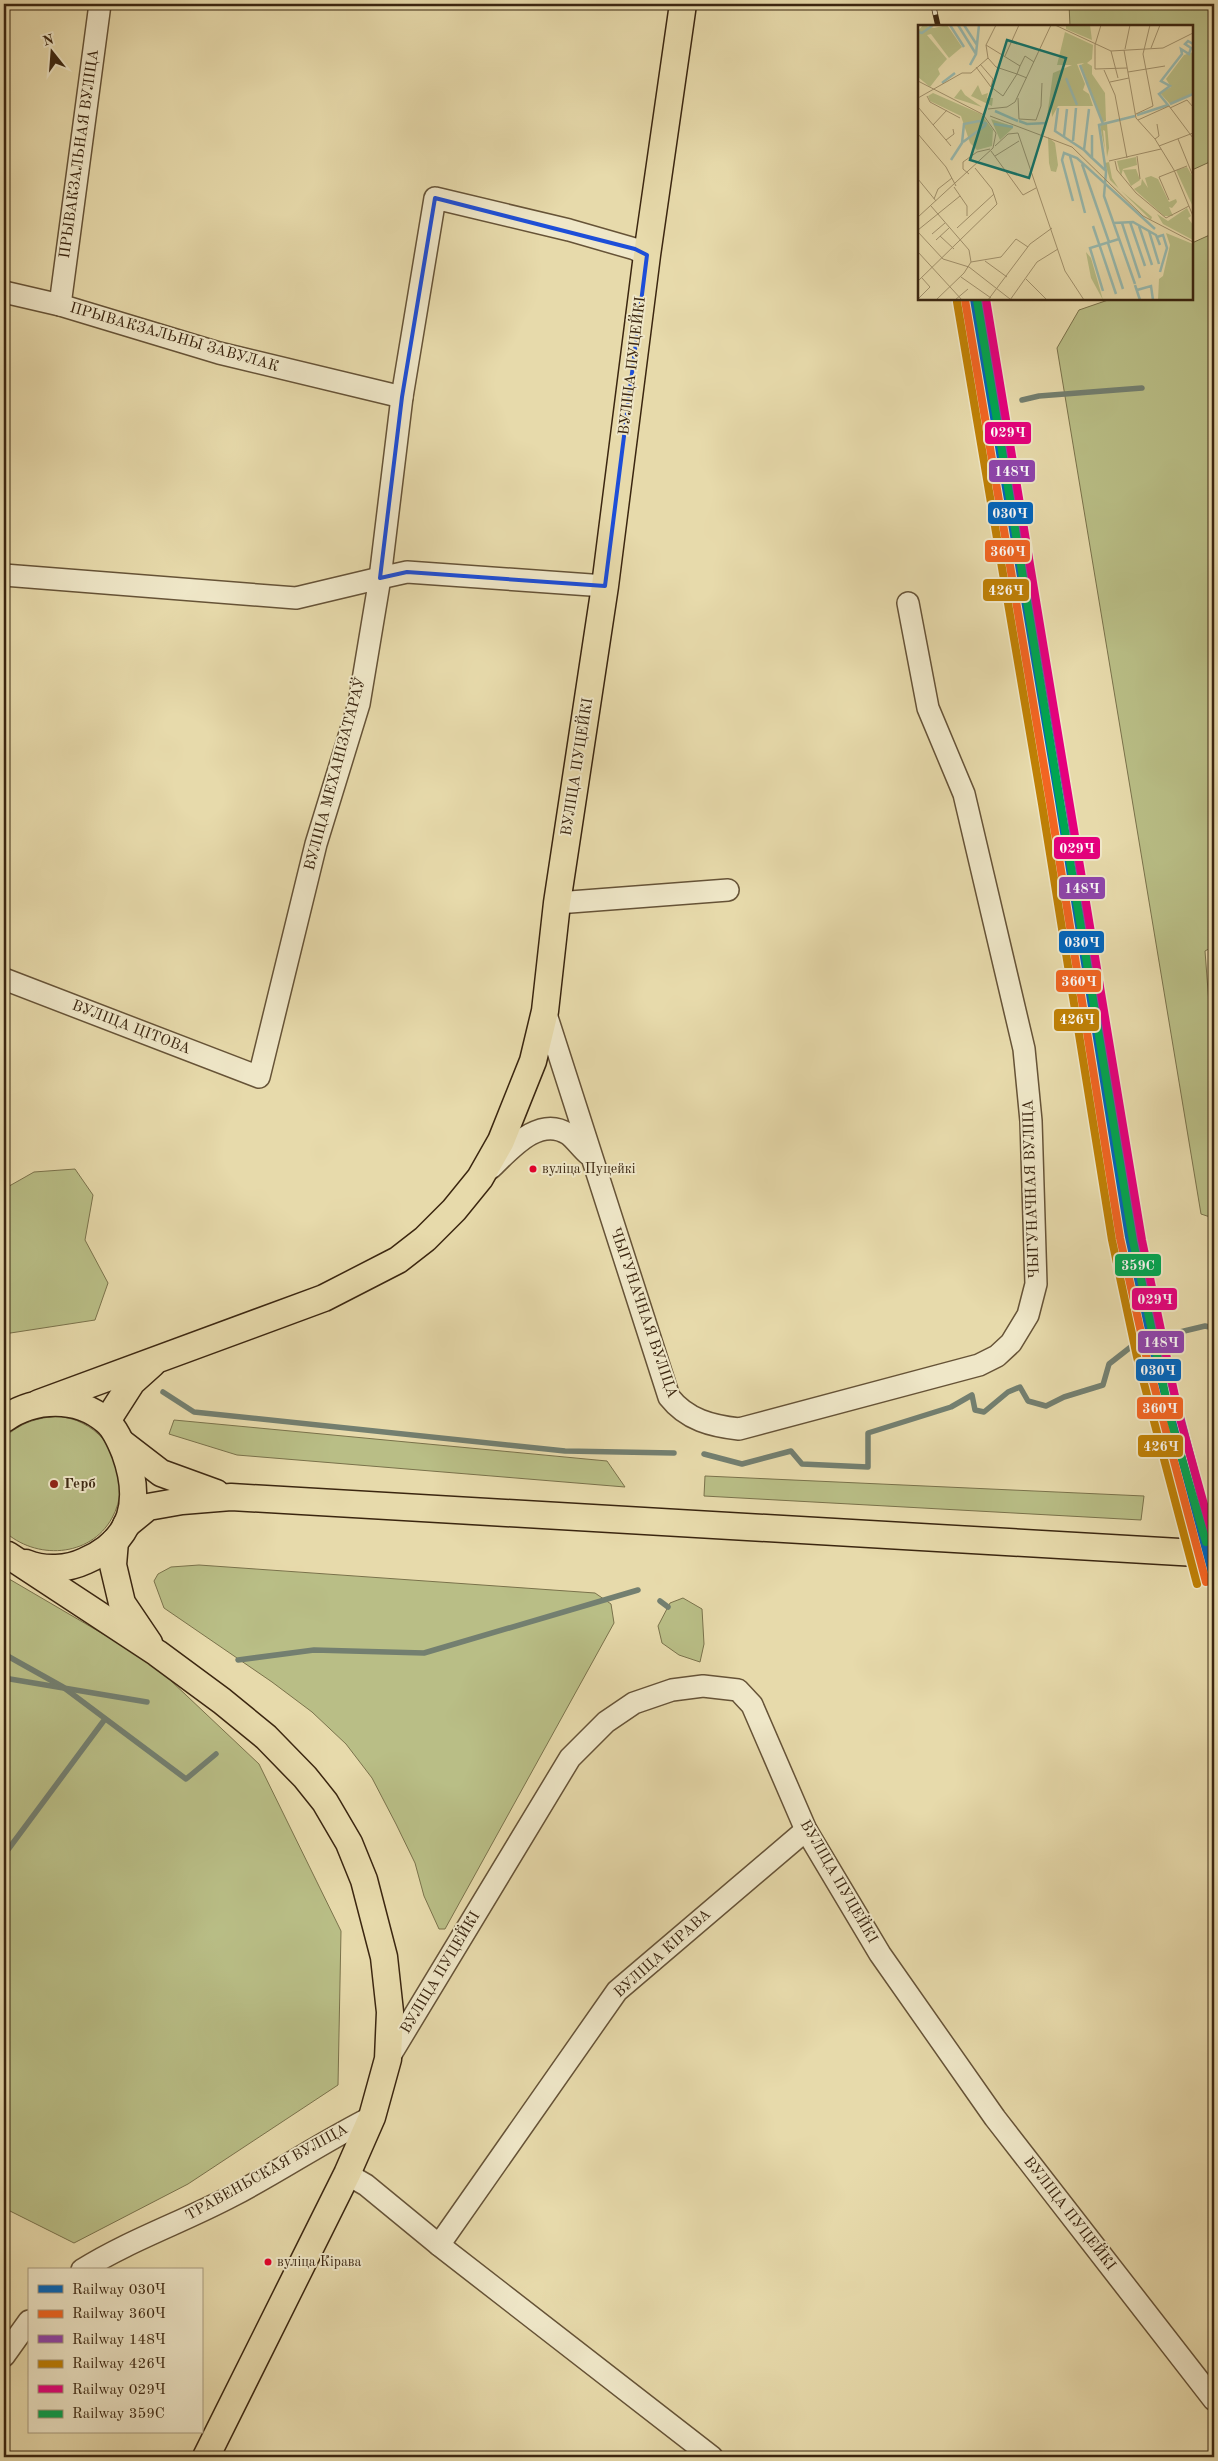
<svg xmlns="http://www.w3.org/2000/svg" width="1218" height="2461" font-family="'Old Standard TT',serif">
  <rect width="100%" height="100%" fill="#e7daab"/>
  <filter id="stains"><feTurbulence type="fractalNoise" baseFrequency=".004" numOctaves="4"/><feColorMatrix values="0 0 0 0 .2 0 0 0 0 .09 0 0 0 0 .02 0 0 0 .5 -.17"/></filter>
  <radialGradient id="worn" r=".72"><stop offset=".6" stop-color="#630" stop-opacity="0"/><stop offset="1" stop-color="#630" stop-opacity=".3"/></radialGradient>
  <g fill="#b9be86" stroke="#7a724b">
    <polygon points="1069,4 1214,4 1214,160 1192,170 1192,26 1070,26"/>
    <polygon points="1214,233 1214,946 1205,951 1214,1070 1213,1218 1201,1214 1057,348 1079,310 1111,299 1192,299 1192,243"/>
    <polygon points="75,1169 93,1195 85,1240 108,1283 95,1320 4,1334 4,1189 34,1172"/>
    <path d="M 59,1416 C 67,1418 75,1419 82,1423 C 116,1439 131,1484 112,1518 C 90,1558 35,1560 4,1531 L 4,1438 C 21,1422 37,1418 59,1416 Z"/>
    <polygon points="174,1420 607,1461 625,1487 237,1455 169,1434"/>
    <polygon points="705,1476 1144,1496 1141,1520 704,1496"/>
    <polygon points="199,1565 595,1593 611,1604 614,1623 445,1929 439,1929 424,1896 415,1863 396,1824 372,1778 346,1744 312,1712 272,1682 164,1608 154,1581 158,1574 171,1567"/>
    <polygon points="4,1576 151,1662 259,1764 341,1931 338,2085 188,2184 74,2243 4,2208"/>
    <polygon points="683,1598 702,1609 704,1644 700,1662 679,1655 662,1643 658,1626 670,1603"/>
  </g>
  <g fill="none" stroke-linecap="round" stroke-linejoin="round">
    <g stroke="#737f70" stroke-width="5.5">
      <polyline points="1022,400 1039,396 1142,388"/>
      <polyline points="163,1392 194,1412 565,1451 674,1453"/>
      <polyline points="704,1454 742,1464 791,1451 802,1464 868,1467 868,1433 951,1407 972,1395 975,1410 984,1412 1008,1392 1020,1387 1028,1401 1046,1406 1064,1397 1103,1385 1109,1364 1132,1346 1159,1334 1180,1332 1205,1326 1214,1328"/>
      <polyline points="660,1601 668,1607"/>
      <polyline points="4,1654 63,1687 186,1779 216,1754"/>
      <polyline points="238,1660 314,1650 424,1653 638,1590"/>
      <polyline points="4,1678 147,1702"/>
      <polyline points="4,1855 105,1719"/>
    </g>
    <defs>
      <g id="minor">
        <polyline points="4,292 60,305 219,353 402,397"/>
        <polyline points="60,305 100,4"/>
        <polyline points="4,575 296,598 380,578 359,704 316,844 259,1077 4,979"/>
        <polyline points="605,586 407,572 380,578 402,397 435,198 569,230 635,249 647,255"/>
        <polyline points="557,903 728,890"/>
        <path d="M 545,1011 L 669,1397 C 687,1420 712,1426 739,1429 L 979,1365 L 997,1356 L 1011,1343 L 1028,1315 L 1036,1284 L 1031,1121 L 1024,1049 L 964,794 L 928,708 L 908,603"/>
        <path d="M 491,1168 C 510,1150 539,1115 568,1134 C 575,1139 581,1148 588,1154"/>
        <polyline points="388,2059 570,1758 606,1722 634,1703 672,1690 703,1686 738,1690 752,1705 806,1830 880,1954 995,2118 1214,2400"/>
        <polyline points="347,2174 366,2185 439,2245 712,2457"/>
        <polyline points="439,2245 617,1991 806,1830"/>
        <path d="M 82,2270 C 130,2240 183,2222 232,2196 C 280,2171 324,2141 372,2117"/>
        <polyline points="4,2356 29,2321"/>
      </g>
      <g id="major">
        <polyline points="39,1403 324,1298 398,1260 425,1239 454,1210 480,1178 501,1141 533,1061 545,1011 557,903 605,586 647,255 683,4"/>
        <path d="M 4,1419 C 34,1398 77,1396 106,1421 C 115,1428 121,1443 125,1453 C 142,1500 134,1540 85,1561 C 68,1569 45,1571 26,1563"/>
        <polyline points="107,1421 132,1382 152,1364"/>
        <polyline points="122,1443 161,1473 216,1493"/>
        <polyline points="126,1525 148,1507 182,1501 231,1497 1214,1554"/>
        <polyline points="115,1541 113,1565 122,1603 149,1643"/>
        <polyline points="8,1555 157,1653 222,1701 266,1737 305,1777 325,1802 349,1843 364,1880 384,1957 390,2012 388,2059 372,2117 347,2174 206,2457"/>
      </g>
    </defs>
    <use href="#minor" stroke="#665337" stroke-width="24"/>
    <use href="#major" stroke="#3b2610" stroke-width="29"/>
    <use href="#minor" stroke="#efe7c8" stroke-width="21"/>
    <use href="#major" stroke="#e7daab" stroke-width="26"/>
    <defs>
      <g id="rail">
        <polyline points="933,4 938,26"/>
        <polyline points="975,299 975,305"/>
      </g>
    </defs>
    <use href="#rail" stroke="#3b2610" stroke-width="5.5"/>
    <use href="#rail" stroke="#efe7c8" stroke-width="4" stroke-dasharray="11" stroke-linecap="butt"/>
    <defs>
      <polyline id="rail-1" points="974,299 1059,801 1129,1237 1154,1353 1214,1580"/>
      <polyline id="rail-2" points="965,300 1050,802 1120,1238 1146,1355 1206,1582"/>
      <polyline id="rail-3" points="983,299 1068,800 1138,1235 1163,1351 1214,1547"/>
      <polyline id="rail-4" points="957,302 1042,804 1112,1240 1137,1357 1197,1584"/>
      <polyline id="rail-5" points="986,299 1142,1240 1179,1415 1214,1540"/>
      <polyline id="rail-6" points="977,300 1133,1241 1170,1417 1206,1542"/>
    </defs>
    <use href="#rail-1" stroke="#efe7c8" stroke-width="11"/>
    <use href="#rail-2" stroke="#efe7c8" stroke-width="11"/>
    <use href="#rail-3" stroke="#efe7c8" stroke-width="11"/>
    <use href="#rail-4" stroke="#efe7c8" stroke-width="11"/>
    <use href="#rail-5" stroke="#efe7c8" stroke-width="11"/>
    <use href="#rail-6" stroke="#efe7c8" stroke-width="11"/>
    <use href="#rail-1" stroke="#0065bd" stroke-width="8"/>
    <use href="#rail-2" stroke="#f26522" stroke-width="8"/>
    <use href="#rail-3" stroke="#8e44ad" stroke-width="8"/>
    <use href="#rail-4" stroke="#bf8005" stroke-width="8"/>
    <use href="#rail-5" stroke="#e5007d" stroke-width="8"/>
    <use href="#rail-6" stroke="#00a651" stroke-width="8"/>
  </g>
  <path fill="none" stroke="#1d4ed8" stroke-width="4" stroke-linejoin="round" d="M 435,198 L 635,249 L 647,255 L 605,586 L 407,572 L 380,578 L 402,397 Z"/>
  <g fill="#e4002b" stroke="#efe7c8" stroke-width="2">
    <circle cx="533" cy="1169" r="4.5"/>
    <circle cx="268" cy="2262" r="4.5"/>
  </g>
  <circle fill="#8f2418" stroke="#efe7c8" stroke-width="2" cx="54" cy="1484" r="5"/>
  <g text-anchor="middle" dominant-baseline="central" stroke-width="4" stroke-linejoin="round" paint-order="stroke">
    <g font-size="14" fill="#3b2610" stroke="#efe7c8" text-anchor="start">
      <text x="542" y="1169">вуліца Пуцейкі</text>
      <text x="277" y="2262">вуліца Кірава</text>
    </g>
    <g font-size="15" fill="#3b2610" stroke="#efe7c8">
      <text transform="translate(80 154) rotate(-82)">ПРЫВАКЗАЛЬНАЯ ВУЛІЦА</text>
      <text transform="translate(174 338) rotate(16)">ПРЫВАКЗАЛЬНЫ ЗАВУЛАК</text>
      <text transform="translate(633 366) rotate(-83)">ВУЛІЦА ПУЦЕЙКІ</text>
      <text transform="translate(578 767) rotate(-81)">ВУЛІЦА ПУЦЕЙКІ</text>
      <text transform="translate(336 774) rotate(-75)">ВУЛІЦА МЕХАНІЗАТАРАЎ</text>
      <text transform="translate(131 1028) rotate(21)">ВУЛІЦА ЦІТОВА</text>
      <text transform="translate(1032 1189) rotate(-92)">ЧЫГУНАЧНАЯ ВУЛІЦА</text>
      <text transform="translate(643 1313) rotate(71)">ЧЫГУНАЧНАЯ ВУЛІЦА</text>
      <text transform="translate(838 1882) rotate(60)">ВУЛІЦА ПУЦЕЙКІ</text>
      <text transform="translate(663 1954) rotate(-42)">ВУЛІЦА КІРАВА</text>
      <text transform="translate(441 1973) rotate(-59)">ВУЛІЦА ПУЦЕЙКІ</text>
      <text transform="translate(267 2173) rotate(-29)">ТРАВЕНЬСКАЯ ВУЛІЦА</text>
      <text transform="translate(1069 2214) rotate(52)">ВУЛІЦА ПУЦЕЙКІ</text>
    </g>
    <g font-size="15" font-weight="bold" fill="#3b2610" stroke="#efe7c8" text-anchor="start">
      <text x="64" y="1484">Герб</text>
    </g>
  </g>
  <g transform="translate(918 25)">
    <rect width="275" height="275" fill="#e7daab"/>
    <path d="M 5,0 L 16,3 L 29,0 L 44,22 L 31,33 L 13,9 L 9,10 L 29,34 L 20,44 L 22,49 L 12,62 L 0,52 L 0,6 ZM 148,0 L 172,0 L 174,15 L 148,4 ZM 147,7 L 175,20 L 174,34 L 169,38 L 174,41 L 174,49 L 187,68 L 188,96 L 185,97 L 178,80 L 163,40 L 166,38 L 159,39 L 167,59 L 165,65 L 171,69 L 175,81 L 140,81 L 134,92 L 133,79 L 129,92 L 135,48 L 154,40 L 139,40 ZM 275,27 L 275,68 L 252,79 L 242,68 L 253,62 L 248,54 L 266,30 ZM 60,60 L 64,70 L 70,68 L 69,73 L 75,73 L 74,81 L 53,71 ZM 43,64 L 47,70 L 64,82 L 36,73 ZM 15,68 L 63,89 L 75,105 L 74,121 L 59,125 L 52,118 L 43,91 L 12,76 L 10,71 ZM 73,94 L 94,101 L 95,103 L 82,115 ZM 200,95 L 189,99 L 191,123 L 189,132 L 187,106 L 185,105 L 187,125 L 182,100 ZM 130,112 L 137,118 L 140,140 L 138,147 L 133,146 L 131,138 ZM 218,132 L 219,140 L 205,144 L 203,151 L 199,136 ZM 191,137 L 194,153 L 201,164 L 234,192 L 233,195 L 192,155 L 187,138 ZM 269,142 L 275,152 L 275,182 L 258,145 ZM 218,144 L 222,155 L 213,161 L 205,145 ZM 233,151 L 240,154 L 251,177 L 258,174 L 259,177 L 254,183 L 251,182 L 255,191 L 246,191 L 216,164 L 223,160 L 224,154 L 230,163 L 227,153 ZM 269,183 L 273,191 L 270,193 L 275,200 L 275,215 L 245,199 L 239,189 L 250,196 ZM 248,208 L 275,219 L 275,275 L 240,275 L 241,254 L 245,251 L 252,220 ZM 168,227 L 173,233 L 185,275 L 173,253 Z" fill="#b9be86"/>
    <path fill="none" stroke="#98bab0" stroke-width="2.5" d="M 32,0 L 46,22M 40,0 L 58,29M 46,0 L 59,20M 0,7 L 4,8 L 15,0M 52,40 L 58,29 L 61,0M 162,40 L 185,99M 148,53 L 159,80M 24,58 L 37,48M 252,79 L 275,69M 140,83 L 137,106 L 166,125M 171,84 L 166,125 L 174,133M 77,86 L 100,96M 219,90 L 250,80 L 241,69 L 252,61 L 243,56 L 264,29 L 263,24 L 271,29 L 273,23 L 267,19 L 270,16 L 275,19M 101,96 L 109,99 L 129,98M 76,99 L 95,102M 174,110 L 174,133 L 187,145M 146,111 L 149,84M 155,116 L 158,83M 45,117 L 68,100M 152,131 L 167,188M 33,135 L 44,118 L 46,99 L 61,96 L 69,99M 164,139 L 191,217M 155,176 L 144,135 L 146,128 L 159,133 L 237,204M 212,197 L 227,241M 195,198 L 215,197 L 238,210 L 242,220M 204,198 L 222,253M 175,201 L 198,269M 221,201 L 234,240M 231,206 L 241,239M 239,212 L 245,210 L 249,223 L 242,247M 190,218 L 205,264M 217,259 L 186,171 L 188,147 L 181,100 L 217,91M 217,260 L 222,275M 219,265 L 233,261 L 235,275M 185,266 L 172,223 L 201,214"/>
    <path fill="none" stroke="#a2926d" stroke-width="1" d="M 137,0 L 193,26 L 245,23 L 275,8M 183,0 L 177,20 L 177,44 L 209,43M 68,20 L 102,41M 233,23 L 242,0M 207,24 L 212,0M 206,25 L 218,93 L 237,114 L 256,145 L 275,191M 193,26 L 200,53M 87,31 L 101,0M 62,39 L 75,54 L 73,62 L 85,71 L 99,49 L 78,42 L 70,33 L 68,20 L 78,0M 58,42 L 73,62M 186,45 L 197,70 L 209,133M 210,47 L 247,41M 109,53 L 99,49 L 102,41 L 107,31 L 116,37M 0,56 L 66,90M 192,57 L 211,53M 9,71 L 12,77 L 42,93M 0,73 L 44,48 L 53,48 L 70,33M 100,73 L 101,94 L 118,95 L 123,81 L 124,58M 0,82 L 33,121M 252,83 L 269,75 L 275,82M 70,84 L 89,82 L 97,77 L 133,0M 218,89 L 235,81 L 225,29 L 232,0M 72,91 L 154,122 L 225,191 L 275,217M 220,95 L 251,81 L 275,113M 15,100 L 29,85M 0,109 L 28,142 L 38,161M 237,114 L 241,111 L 239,99M 260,114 L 275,151M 28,115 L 36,109 L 35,104M 77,121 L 90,109 L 100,108 L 147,246 L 166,275M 241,121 L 275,108M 73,126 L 105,170 L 118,163M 77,131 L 101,116M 219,131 L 222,154M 191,136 L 243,124M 197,136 L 199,145 L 218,168 L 248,193 L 271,181M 51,149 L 45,144 L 45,137 L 59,127 L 72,124M 0,154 L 18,176M 36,162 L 49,181 L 49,191M 16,174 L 20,164 L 34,153M 251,175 L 241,152 L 269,141M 13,181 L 51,225 L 53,237 L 46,248 L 18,275M 0,192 L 75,123 L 78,108 L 66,91M 39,203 L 76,169M 0,205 L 42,171M 0,207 L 25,234 L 51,242 L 92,274M 14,209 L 27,198M 22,211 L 36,224M 18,215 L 31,203M 0,227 L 44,275M 67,236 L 89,252M 53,237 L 83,232 L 98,214 L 110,222M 43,252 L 73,273M 108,254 L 129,275M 0,256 L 79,179 L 74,164 L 57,143M 0,274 L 12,262 L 4,253M 37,275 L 50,264M 70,275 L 112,219 L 134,203M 92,275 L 119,237 L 140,224"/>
    <path fill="#0f766e" fill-opacity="0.15" stroke="#0f766e" stroke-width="2.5" d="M 89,15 L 148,33 L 111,153 L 52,135 Z"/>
    <rect width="275" height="275" fill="none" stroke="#3b2610" stroke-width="2.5"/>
  </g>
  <g stroke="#efe7c8" stroke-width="2">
    <rect x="984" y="421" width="48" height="24" rx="5" fill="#e5007d"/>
    <rect x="988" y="459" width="48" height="24" rx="5" fill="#8e44ad"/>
    <rect x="987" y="501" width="47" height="24" rx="5" fill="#0065bd"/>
    <rect x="984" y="539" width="47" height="24" rx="5" fill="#f26522"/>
    <rect x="982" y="578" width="48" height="24" rx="5" fill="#bf8005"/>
    <rect x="1053" y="836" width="48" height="24" rx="5" fill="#e5007d"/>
    <rect x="1058" y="876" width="48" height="24" rx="5" fill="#8e44ad"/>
    <rect x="1058" y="930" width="47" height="24" rx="5" fill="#0065bd"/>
    <rect x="1055" y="969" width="47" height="24" rx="5" fill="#f26522"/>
    <rect x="1053" y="1008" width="47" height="24" rx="5" fill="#bf8005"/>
    <rect x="1114" y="1253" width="48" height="24" rx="5" fill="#00a651"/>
    <rect x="1131" y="1287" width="47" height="24" rx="5" fill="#e5007d"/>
    <rect x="1137" y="1330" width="48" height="24" rx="5" fill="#8e44ad"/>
    <rect x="1135" y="1358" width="47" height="24" rx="5" fill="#0065bd"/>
    <rect x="1136" y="1396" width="48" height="24" rx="5" fill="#f26522"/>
    <rect x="1137" y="1434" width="47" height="24" rx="5" fill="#bf8005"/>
  </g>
  <g font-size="14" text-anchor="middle" font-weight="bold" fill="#fff">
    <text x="1008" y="437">029Ч</text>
    <text x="1012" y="476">148Ч</text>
    <text x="1010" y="518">030Ч</text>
    <text x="1008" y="556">360Ч</text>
    <text x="1006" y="595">426Ч</text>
    <text x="1077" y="853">029Ч</text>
    <text x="1082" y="893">148Ч</text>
    <text x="1082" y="947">030Ч</text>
    <text x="1079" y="986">360Ч</text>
    <text x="1077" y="1024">426Ч</text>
    <text x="1138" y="1270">359С</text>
    <text x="1155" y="1304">029Ч</text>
    <text x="1161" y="1347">148Ч</text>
    <text x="1158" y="1375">030Ч</text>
    <text x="1160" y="1413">360Ч</text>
    <text x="1161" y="1451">426Ч</text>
  </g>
  <rect width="1218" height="2461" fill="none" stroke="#e7daab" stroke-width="20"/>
  <rect x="5" y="5" width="1208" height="2451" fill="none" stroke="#3b2610" stroke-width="2.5"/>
  <rect x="10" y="10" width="1198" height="2441" fill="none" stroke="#3b2610"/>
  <rect x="28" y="2268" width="175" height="165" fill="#efe7c8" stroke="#a79a7e"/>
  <rect x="38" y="2285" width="25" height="8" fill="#0065bd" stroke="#a79a7e"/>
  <text x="72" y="2294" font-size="15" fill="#3b2610">Railway 030Ч</text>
  <rect x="38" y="2310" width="25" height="8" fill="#f26522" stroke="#a79a7e"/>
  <text x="72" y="2318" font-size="15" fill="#3b2610">Railway 360Ч</text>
  <rect x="38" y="2335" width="25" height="8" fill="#8e44ad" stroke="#a79a7e"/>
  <text x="72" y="2344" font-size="15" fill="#3b2610">Railway 148Ч</text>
  <rect x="38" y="2360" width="25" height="8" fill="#bf8005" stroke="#a79a7e"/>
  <text x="72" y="2368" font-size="15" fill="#3b2610">Railway 426Ч</text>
  <rect x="38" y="2385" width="25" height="8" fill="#e5007d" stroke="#a79a7e"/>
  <text x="72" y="2394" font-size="15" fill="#3b2610">Railway 029Ч</text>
  <rect x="38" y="2410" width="25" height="8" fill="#00a651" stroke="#a79a7e"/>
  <text x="72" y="2418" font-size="15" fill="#3b2610">Railway 359С</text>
  <g transform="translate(52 52) rotate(343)" stroke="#efe7c8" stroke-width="4" paint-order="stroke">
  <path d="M0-4L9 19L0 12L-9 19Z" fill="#3b2610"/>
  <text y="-8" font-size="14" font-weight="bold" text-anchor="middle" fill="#3b2610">N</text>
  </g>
  <rect width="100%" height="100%" filter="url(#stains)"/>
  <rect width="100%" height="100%" fill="url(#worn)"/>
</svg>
